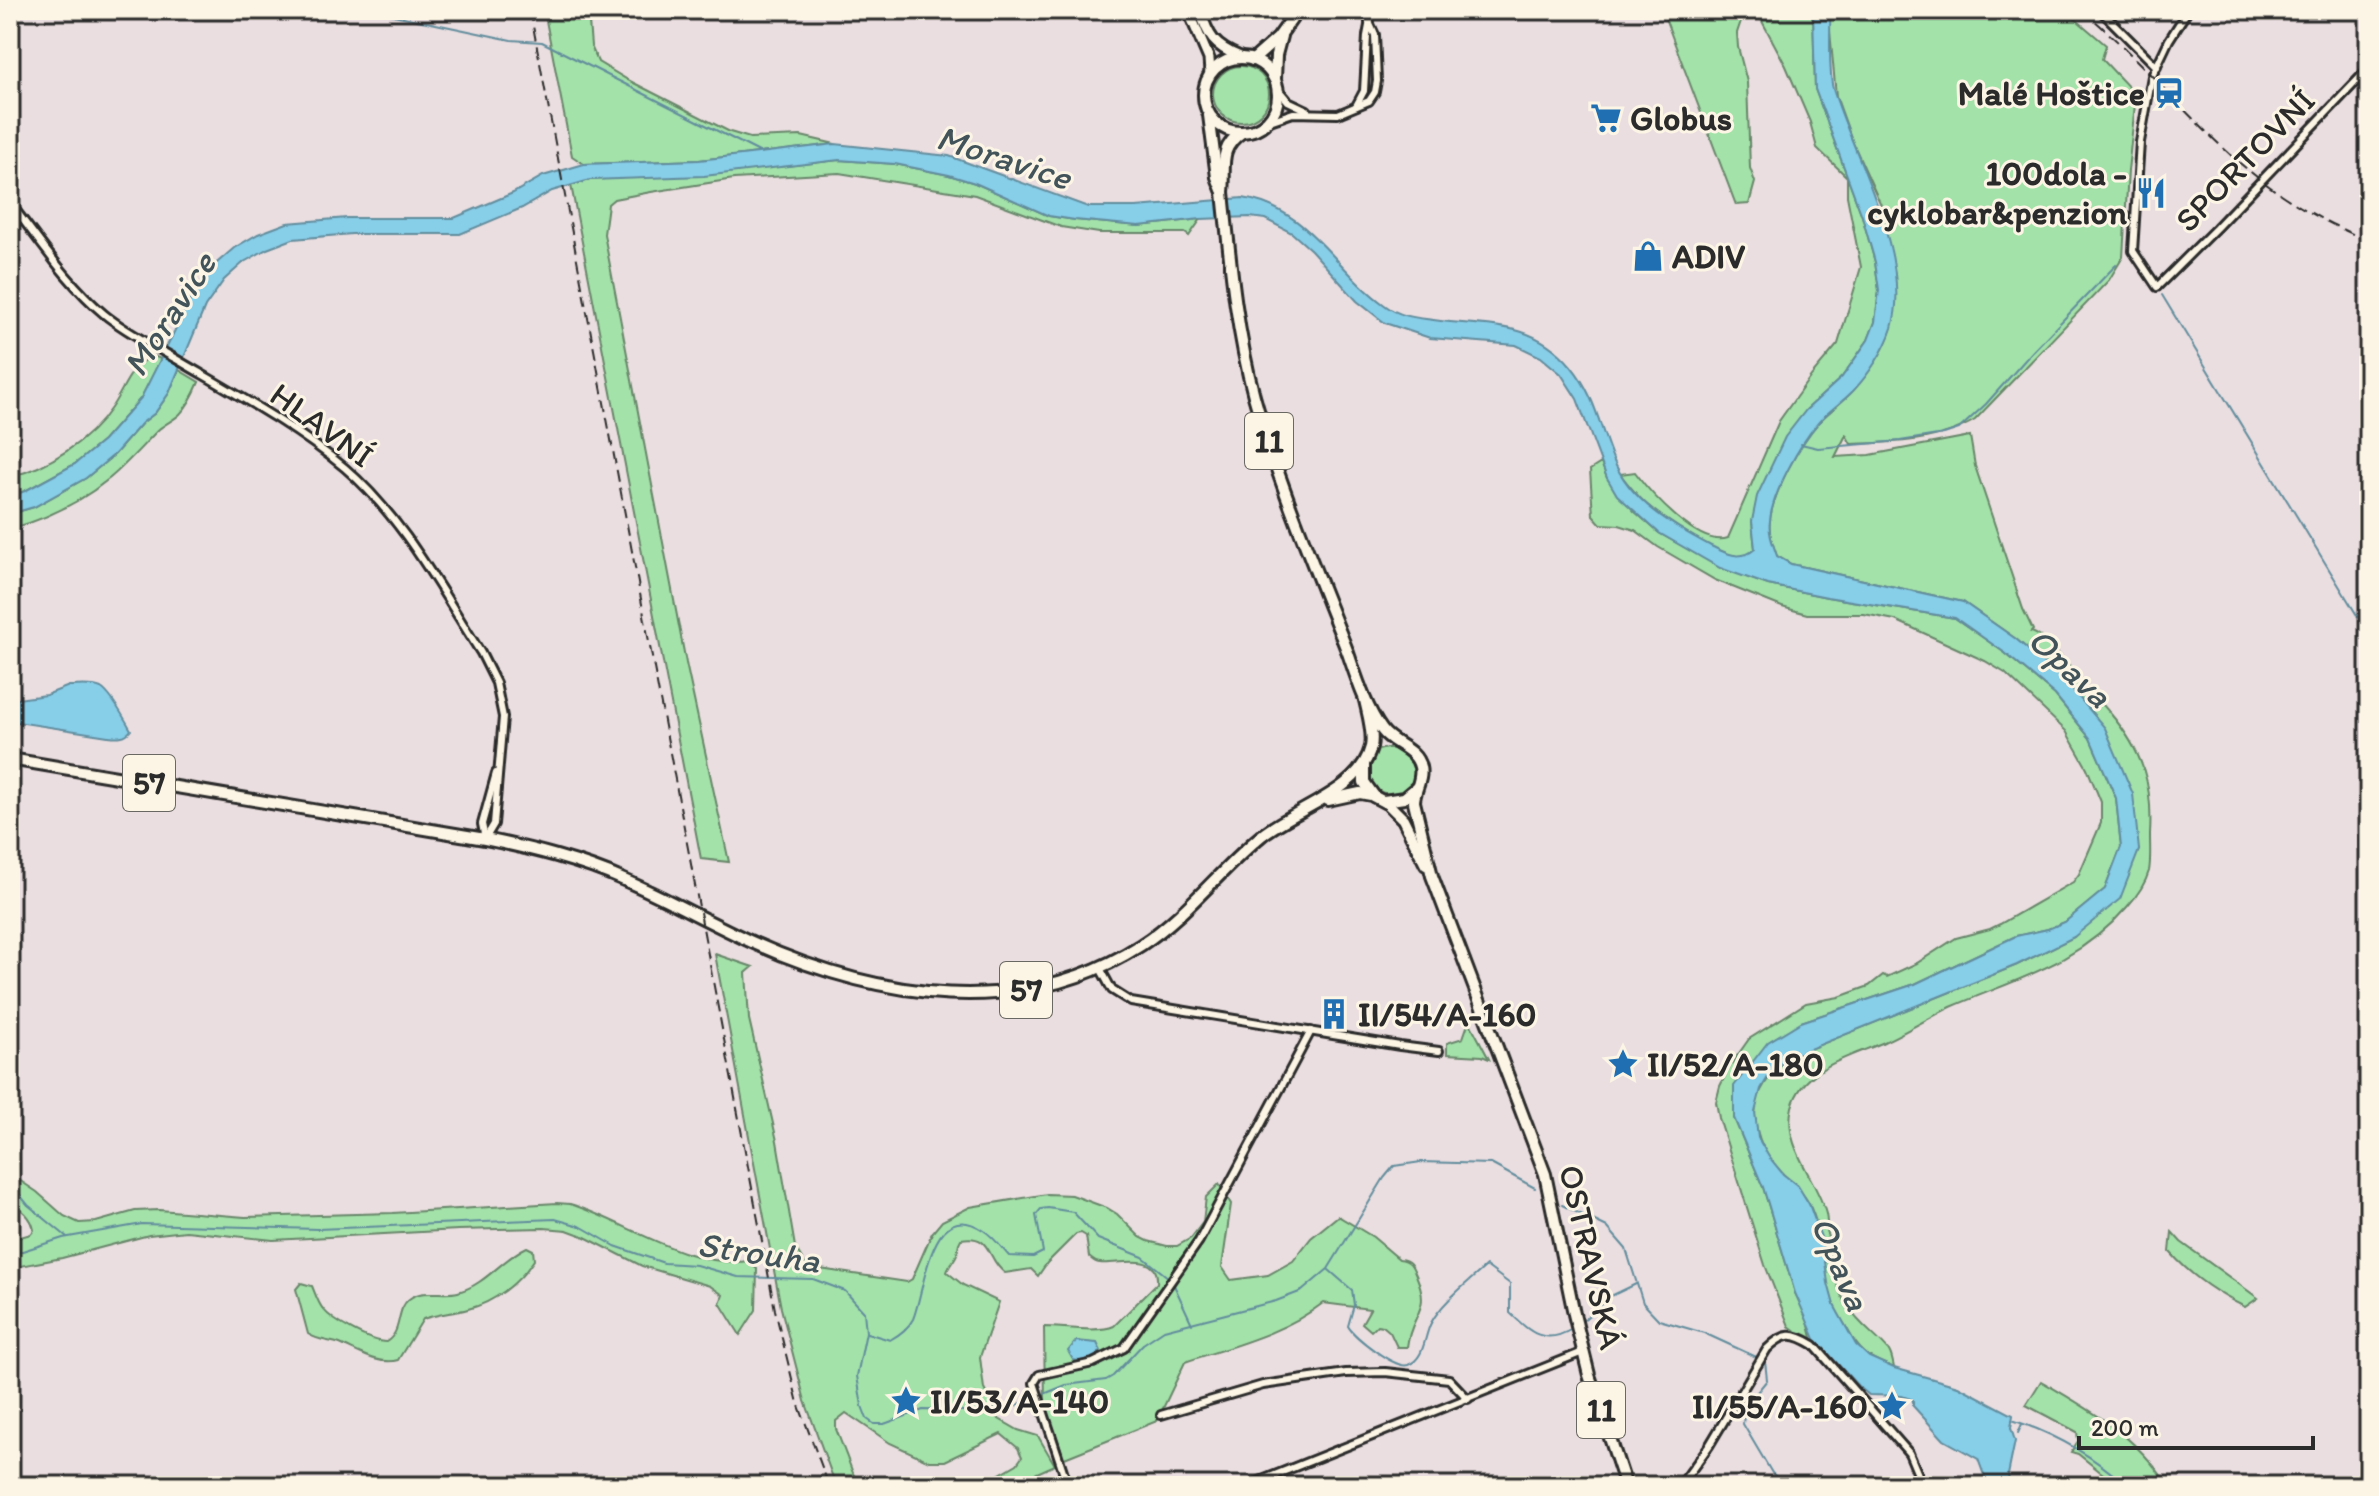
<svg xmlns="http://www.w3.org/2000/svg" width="2379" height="1496" font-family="Itim,sans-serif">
  <rect width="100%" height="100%" fill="#ebdee0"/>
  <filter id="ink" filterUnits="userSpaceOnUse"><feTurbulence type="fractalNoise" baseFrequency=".0125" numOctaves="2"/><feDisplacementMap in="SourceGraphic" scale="16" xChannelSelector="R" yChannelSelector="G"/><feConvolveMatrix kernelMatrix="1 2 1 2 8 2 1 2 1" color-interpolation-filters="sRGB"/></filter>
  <g filter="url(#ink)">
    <g fill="#a3e2a9" stroke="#67866a" stroke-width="2">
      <polygon points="544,10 588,10 591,46 598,62 628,80 730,132 750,138 801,136 835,144 699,160 584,164 572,156"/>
      <polygon points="1662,10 1739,10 1743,15 1737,33 1738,47 1747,82 1750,168 1755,182 1749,204 1736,205"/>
      <path d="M 1756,10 L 1813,10 L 1815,89 L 1862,216 L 1875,262 L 1879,290 L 1875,322 L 1868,340 L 1842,377 L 1806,410 L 1752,521 L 1755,549 C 1752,552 1749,555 1745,556 C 1724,561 1661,517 1645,503 C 1636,494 1628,484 1620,474 L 1635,472 C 1651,494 1699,548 1728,538 L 1779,421 L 1811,376 L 1838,344 L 1861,267 L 1847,196 L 1847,177 L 1817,148 L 1810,122 L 1786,66 Z"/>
      <path d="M 1831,10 L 2065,10 L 2106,45 L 2102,59 L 2136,95 L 2128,171 L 2123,257 L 2109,280 L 1975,420 C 1939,442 1892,443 1851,444 L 1846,435 L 1835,457 L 1870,455 L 1970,436 L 1975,466 L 2023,609 L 2033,630 L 2031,632 C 2048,635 2095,697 2110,713 C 2143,752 2153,784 2150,835 C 2150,847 2151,860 2149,871 C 2145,885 2137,896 2127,907 C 2077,965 2018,978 1951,1007 C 1928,1018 1905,1033 1882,1043 C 1849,1057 1802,1068 1792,1107 C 1782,1146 1817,1179 1826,1214 C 1828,1224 1827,1234 1828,1244 C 1832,1265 1836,1290 1848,1307 C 1859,1325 1877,1336 1889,1351 C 1892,1356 1893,1362 1894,1368 C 1885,1364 1874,1360 1866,1354 C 1856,1346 1851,1336 1845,1325 C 1841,1318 1836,1311 1833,1303 C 1821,1270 1825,1235 1808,1202 C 1801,1190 1793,1184 1784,1175 C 1767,1159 1756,1139 1755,1115 C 1755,1091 1771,1074 1787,1058 L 2017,965 L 2074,937 L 2139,850 L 2067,683 L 2016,639 L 1963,602 L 1791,564 L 1777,556 C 1773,545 1768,533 1770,520 C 1773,493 1800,442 1819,422 C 1830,410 1845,401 1855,388 C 1870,371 1887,347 1892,325 C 1901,285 1890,248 1878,210 L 1886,210 L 1881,205 L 1853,143 L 1836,96 L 1829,20 Z"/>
      <circle cx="1241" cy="94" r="28"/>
      <polygon points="839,160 895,164 949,175 975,183 1049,216 1075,220 1139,226 1201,219 1189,236 1185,233 1099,233 1061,227 975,195 839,173 734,179 651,192 614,199 608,204 604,234 686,663 729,862 701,859 571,185 590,180 777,167"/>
      <path d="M 153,356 L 161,359 L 141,398 L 103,441 L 75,464 L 25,491 L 10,496 L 10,477 C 48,467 89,441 111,408 C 125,388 129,366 153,356 Z"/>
      <path d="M 179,370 L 199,382 C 194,394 189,405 180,414 C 174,420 166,423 159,429 C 143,445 128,463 110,478 C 81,502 46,519 10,529 L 10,514 L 34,507 L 86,478 L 115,454 L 142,423 L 155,413 L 169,393 Z"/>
      <polygon points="1601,463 1607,478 1634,511 1659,533 1720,567 1768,585 1827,597 1955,618 2005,653 2055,695 2090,738 2116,798 2121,847 2105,889 2065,922 2048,929 2016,936 1915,984 1801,1022 1734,1118 1763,1187 1795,1293 1806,1314 1814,1345 1789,1326 1765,1265 1719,1118 1716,1102 1720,1086 1730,1066 1749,1039 1806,1003 1839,997 1869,986 1883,975 1887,977 1917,963 1956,938 1990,929 2000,924 2073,882 2079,874 2101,823 2101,802 2087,768 2066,731 2005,673 1985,661 1895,620 1864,614 1807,614 1782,607 1715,580 1658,547 1635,530 1619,525 1601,524 1593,515 1590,470"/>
      <path d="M 1387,748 C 1397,749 1409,753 1413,763 C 1430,799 1363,807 1370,768 C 1372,762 1376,756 1378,750 Z"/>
      <path d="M 715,954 L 753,967 L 746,973 L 749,1019 L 777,1141 L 795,1247 L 807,1267 L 907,1282 L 912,1279 L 932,1233 L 942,1221 L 970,1207 L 1047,1194 L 1072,1195 L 1107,1208 L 1117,1214 L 1140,1237 L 1148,1241 L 1167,1246 L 1177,1246 L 1191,1238 L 1203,1222 L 1206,1197 L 1219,1184 L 1231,1204 L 1222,1267 L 1231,1280 L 1268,1275 L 1293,1261 L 1311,1238 L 1338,1216 L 1373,1237 L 1399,1259 C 1410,1260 1412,1265 1416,1275 C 1432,1312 1411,1312 1407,1347 L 1397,1347 L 1390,1332 L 1383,1326 L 1377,1325 L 1371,1331 L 1362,1323 L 1370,1309 L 1323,1303 C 1283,1334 1232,1346 1185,1362 L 1157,1421 L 1062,1459 L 1061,1449 L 1045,1405 L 1044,1327 C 1063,1327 1099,1333 1114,1326 L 1157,1283 C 1160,1251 1119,1265 1100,1263 C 1095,1263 1094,1261 1089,1257 L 1086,1236 L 1081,1233 L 1076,1234 L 1047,1263 L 1038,1276 L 1031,1269 L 1005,1273 C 986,1260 993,1233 961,1239 C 957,1245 959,1247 957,1254 C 955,1260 949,1265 947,1272 L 963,1285 L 999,1302 L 980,1357 L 984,1389 L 999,1419 L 1018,1430 L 1038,1436 L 1055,1465 L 1008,1486 L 979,1486 L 1017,1464 L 1022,1457 L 1018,1448 L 1001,1434 L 945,1461 L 929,1461 L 890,1443 L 846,1413 L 836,1421 L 836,1429 L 858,1486 L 836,1486 L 805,1401 L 781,1308 Z"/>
      <polygon points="1469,1021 1489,1059 1482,1056 1447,1054 1447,1043 1463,1038"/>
      <path d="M 10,1174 L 37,1192 L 64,1216 L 79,1223 L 96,1222 L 135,1211 L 159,1210 L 245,1217 L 393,1213 L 557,1203 L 570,1204 C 625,1221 689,1269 748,1261 L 757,1269 L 756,1310 L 740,1335 L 720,1303 L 723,1295 L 710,1286 L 642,1266 L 583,1236 L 567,1230 L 544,1228 L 458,1230 L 273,1240 L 186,1231 L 149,1235 L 62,1258 L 10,1268 L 10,1240 L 31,1234 L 34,1230 C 32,1218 22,1208 10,1204 Z"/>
      <path d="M 2172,1232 L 2181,1242 L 2258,1298 L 2245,1307 C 2216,1293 2191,1276 2170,1252 Z"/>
      <path d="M 527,1247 L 533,1250 L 534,1260 C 519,1283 495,1302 468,1309 C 453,1313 438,1314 423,1319 L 398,1360 C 379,1366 357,1351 340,1344 C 329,1340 318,1341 308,1334 L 296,1289 L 301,1283 L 312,1286 C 315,1293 318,1303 323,1309 C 333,1322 371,1342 386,1342 C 403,1332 395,1310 409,1299 C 424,1288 442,1296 458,1292 C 485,1285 503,1258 527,1247 Z"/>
      <path d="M 2041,1381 C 2091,1410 2137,1436 2168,1486 L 2118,1486 L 2078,1454 L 2071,1452 L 2078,1441 L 2077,1432 L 2026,1405 Z"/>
    </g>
    <g fill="#87cee9" stroke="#628d9d" stroke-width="2">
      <path d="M 1813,10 L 1830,10 C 1831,32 1828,69 1833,89 C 1854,158 1913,256 1892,328 C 1885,350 1869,374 1854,390 C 1843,402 1828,411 1818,423 C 1800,444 1772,493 1770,521 C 1768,533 1773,544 1777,556 L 1791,564 L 1963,602 L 2016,639 L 2067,683 L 2105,728 L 2133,794 L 2139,850 L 2120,899 L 2074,937 L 2017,965 L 1787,1058 L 1770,1074 L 1761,1089 L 1755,1112 L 1758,1138 L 1769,1157 L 1783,1174 L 1798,1186 L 1809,1204 L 1822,1240 L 1828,1283 L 1834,1305 L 1856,1345 L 1869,1357 L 1894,1368 L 1958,1386 L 2013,1415 L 2011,1428 L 2015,1441 L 2008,1475 L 2010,1486 L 1988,1486 L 1978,1459 L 1944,1440 L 1913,1406 L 1913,1400 L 1902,1396 L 1869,1395 L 1858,1386 L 1815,1339 L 1795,1293 L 1763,1187 L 1734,1118 L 1734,1086 L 1768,1042 L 1801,1022 L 1915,984 L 2016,936 L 2048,929 L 2065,922 L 2105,889 L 2121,847 L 2116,798 L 2090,738 L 2055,695 L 2005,653 L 1955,618 L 1827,597 L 1768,585 L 1720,568 L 1659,533 L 1617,495 L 1607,478 L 1577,399 L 1561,374 L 1541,357 L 1516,345 L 1430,338 L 1385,323 L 1357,301 L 1311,250 L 1292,233 L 1265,219 L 1250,217 L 1201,219 L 1139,226 L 1075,220 L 1049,216 L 975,183 L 949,175 L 895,164 L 839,160 L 704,176 L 590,180 L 552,191 L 522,208 L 460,234 L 352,234 L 293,239 L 267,249 L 244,262 L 224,280 L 205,307 L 169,393 L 155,413 L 142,423 L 115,454 L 86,478 L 34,507 L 10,514 L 10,496 L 25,491 L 75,464 L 103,441 L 141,398 L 192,296 L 211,268 L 234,248 L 258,234 L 287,223 L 347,218 L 454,218 L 513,193 L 543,176 L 584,164 L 699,160 L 835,144 L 949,156 L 1088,207 L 1136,207 L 1243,198 C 1309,208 1336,271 1386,306 C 1398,315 1411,317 1426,319 C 1482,328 1530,317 1571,366 C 1595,395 1599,425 1613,459 C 1630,501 1673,526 1711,546 C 1727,554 1741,561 1755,549 L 1752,521 L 1757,496 L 1785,437 L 1806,410 L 1842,377 L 1868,340 L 1875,322 L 1879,290 L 1875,262 L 1862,216 L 1815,89 Z"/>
      <path d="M 69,686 C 79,686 92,684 101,688 C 110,693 126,721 131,730 C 125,738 117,737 108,736 L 10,721 L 10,700 L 46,695 Z"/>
      <path d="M 1076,1341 L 1097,1343 L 1101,1351 C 1094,1359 1084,1363 1073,1360 L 1068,1351 Z"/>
    </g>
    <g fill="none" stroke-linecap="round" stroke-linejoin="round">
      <g stroke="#628d9d" stroke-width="2">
        <polyline points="370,10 511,40 542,42 759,152"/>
        <polyline points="2162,295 2369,635"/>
        <polyline points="1801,444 1818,448 1900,441 1944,434 1959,429 1986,404 2033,351 2116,265"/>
        <polyline points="10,1183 28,1205 67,1237"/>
        <polyline points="1562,1205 1607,1227 1626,1249 1643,1303 1659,1320 1704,1333 1765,1361 1767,1380 1745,1407 1743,1424 1772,1473 1786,1486"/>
        <polyline points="10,1255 63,1238 142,1224 318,1229 555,1219 580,1226 615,1246 664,1263 696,1265 738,1277 813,1279 845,1291 864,1312 866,1332 857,1376 862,1406 867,1419 874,1424 884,1424 923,1410 1000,1412 1066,1385 1106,1380 1113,1376 1143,1344 1164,1330 1276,1301 1302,1291 1328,1269 1384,1178 1394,1166 1421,1162 1491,1164 1535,1188"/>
        <path d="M 1329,1270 L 1352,1290 L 1354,1305 L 1348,1326 C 1354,1337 1395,1369 1408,1365 C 1425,1359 1424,1336 1431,1323 C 1441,1303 1470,1281 1486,1266 L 1510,1284 L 1510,1313 C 1530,1332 1544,1346 1572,1329"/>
        <polyline points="1173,1283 1192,1324"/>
        <polyline points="1580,1323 1611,1296 1636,1284"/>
        <path d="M 867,1333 L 890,1340 C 899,1335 908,1329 913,1319 C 925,1291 930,1195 983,1230 C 993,1236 1001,1247 1009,1256 L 1033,1257 L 1043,1252 L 1036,1215 L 1041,1209 L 1048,1208 L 1073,1212 L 1098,1239 L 1143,1257 L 1169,1278"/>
        <path d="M 2012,1420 C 2054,1433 2094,1457 2127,1486"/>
        <polyline points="2018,1433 2022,1424"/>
      </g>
      <defs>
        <g id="street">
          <polyline points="2100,10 2157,67"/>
          <polyline points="2188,10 2169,40 2152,76 2140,142 2133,251 2157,287 2216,228 2369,68"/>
          <polyline points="1277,88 1288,101 1307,110"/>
          <polyline points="1356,106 1364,91 1367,36 1372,10"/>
          <polyline points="1264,123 1293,113 1338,114 1369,101 1375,92 1377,81 1375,35 1369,22"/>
          <path d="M 10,203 C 40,241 67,283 104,314 C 126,332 152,345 176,359 C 232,392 295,426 345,468 C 403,518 440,589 481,653 L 496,683 L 503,717 L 494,824 L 485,839"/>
          <polyline points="485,839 482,824 496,773"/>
          <polyline points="1100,968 1112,990 1131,1002 1400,1046 1439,1051"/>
          <polyline points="1161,1415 1263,1385 1346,1373 1385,1372 1449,1379 1468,1399"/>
          <polyline points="1068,1486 1034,1383 1039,1375 1093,1363 1124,1348 1199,1241 1311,1031"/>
          <polyline points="1247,1486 1583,1352"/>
          <path d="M 1680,1486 L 1709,1446 L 1767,1349 C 1784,1332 1793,1332 1814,1345 L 1909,1453 L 1919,1477 L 1917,1486"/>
        </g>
        <g id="secondary">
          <polyline points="1188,10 1209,59 1210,73"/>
          <path d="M 1200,10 C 1208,37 1214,46 1240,57"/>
        </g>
        <g id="primary">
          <circle cx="1241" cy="95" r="37"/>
          <polyline points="1253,60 1278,38 1298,10"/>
          <polyline points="1275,79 1276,55 1281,36"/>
          <polyline points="1209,115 1217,177 1222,190"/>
          <path d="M 1242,132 C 1217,149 1226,167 1223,192 C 1230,260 1236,329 1254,396 C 1278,483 1315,568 1348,653 C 1357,679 1366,708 1382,730 C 1393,745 1416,748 1420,767 C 1423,780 1414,790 1414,802 L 1432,876 L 1545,1174 L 1574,1314 L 1589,1375 L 1626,1486"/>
          <path d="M 10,759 L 485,839 C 533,849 579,860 624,880 C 668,899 710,923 754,943 C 877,998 1022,1022 1141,945 C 1187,915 1219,871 1261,836 C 1295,808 1360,792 1371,747 C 1374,733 1368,714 1365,700"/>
          <polyline points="1364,764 1364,782 1374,796"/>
          <polyline points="1328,800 1360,793 1371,795 1388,804 1403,819 1426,865"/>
          <polyline points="1384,801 1404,798 1416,788"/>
        </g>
      </defs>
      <use href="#street" stroke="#2b2b2b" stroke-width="12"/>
      <use href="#secondary" stroke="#2b2b2b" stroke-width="15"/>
      <use href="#primary" stroke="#2b2b2b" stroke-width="16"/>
      <use href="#street" stroke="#fcf5e5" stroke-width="6"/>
      <use href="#secondary" stroke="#fcf5e5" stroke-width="9"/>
      <use href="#primary" stroke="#fcf5e5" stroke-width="10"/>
      <g stroke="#2b2b2b" stroke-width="2" stroke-dasharray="12 6" stroke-linecap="butt">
        <polyline points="530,10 775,1310 798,1403 829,1486"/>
        <path d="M 2082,10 C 2141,58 2188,120 2247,169 C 2283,199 2325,223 2369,241"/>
      </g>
    </g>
  </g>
  <defs>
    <symbol id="station-bare" viewBox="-9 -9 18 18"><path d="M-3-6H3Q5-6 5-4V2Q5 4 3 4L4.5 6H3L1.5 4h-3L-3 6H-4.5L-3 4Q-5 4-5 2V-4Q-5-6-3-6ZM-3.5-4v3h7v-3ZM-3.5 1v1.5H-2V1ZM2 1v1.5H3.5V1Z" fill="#1f6fb2" stroke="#fcf5e5" stroke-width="2.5" paint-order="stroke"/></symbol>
    <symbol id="supermarket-bare" viewBox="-9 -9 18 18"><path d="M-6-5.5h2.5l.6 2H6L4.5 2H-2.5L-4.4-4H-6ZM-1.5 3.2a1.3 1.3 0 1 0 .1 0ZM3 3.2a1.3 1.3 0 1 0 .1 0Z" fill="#1f6fb2" stroke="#fcf5e5" stroke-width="2.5" paint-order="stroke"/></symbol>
    <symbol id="restaurant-bare" viewBox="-9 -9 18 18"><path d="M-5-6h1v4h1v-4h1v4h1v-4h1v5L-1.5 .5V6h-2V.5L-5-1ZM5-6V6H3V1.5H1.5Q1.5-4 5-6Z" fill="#1f6fb2" stroke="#fcf5e5" stroke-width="2.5" paint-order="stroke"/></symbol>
    <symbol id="shop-bare" viewBox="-9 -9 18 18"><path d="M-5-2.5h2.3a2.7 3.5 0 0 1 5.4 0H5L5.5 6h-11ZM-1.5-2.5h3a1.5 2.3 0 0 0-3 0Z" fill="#1f6fb2" stroke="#fcf5e5" stroke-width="2.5" paint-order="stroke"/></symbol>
    <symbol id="building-bare" viewBox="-9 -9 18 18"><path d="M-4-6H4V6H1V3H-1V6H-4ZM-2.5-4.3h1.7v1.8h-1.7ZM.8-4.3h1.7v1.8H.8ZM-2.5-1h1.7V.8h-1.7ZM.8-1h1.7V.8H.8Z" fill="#1f6fb2" stroke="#fcf5e5" stroke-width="2.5" paint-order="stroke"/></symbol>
    <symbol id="sight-bare" viewBox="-9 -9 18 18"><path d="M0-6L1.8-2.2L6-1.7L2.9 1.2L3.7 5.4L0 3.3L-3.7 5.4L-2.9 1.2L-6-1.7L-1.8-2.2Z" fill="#1f6fb2" stroke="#fcf5e5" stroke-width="2.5" paint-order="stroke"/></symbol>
  </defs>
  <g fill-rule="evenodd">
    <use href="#station-bare" x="2147" y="71" width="44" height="44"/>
    <use href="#supermarket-bare" x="1584" y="96" width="44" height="44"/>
    <use href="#restaurant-bare" x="2129" y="171" width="44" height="44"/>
    <use href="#shop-bare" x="1626" y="234" width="44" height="44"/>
    <use href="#building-bare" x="1312" y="992" width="44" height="44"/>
    <use href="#sight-bare" x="1601" y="1042" width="44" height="44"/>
    <use href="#sight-bare" x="884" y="1379" width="44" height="44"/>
    <use href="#sight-bare" x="1870" y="1384" width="44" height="44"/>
  </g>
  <g text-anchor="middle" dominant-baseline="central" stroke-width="6" stroke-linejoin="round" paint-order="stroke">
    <g fill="#fcf5e5" stroke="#6a6863" stroke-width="2">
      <rect x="1245" y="413" width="48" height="56" rx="6"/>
      <rect x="123" y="755" width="52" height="56" rx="6"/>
      <rect x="1000" y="962" width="52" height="56" rx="6"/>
      <rect x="1577" y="1382" width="48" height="56" rx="6"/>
    </g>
    <g font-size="32" font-weight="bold" fill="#2b2b2b">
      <text x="1269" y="441">11</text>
      <text x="149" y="783">57</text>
      <text x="1026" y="990">57</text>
      <text x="1601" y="1410">11</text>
    </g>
    <g font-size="34" font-weight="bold" fill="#2b2b2b" stroke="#fcf5e5" text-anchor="start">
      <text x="2145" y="93" text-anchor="end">Malé Hoštice</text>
      <text x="1630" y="118">Globus</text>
      <text x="2127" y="173" text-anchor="end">100dola -<tspan x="2127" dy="39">cyklobar&amp;penzion</tspan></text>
      <text x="1672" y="256">ADIV</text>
      <text x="1358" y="1014">II/54/A-160</text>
      <text x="1647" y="1064">II/52/A-180</text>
      <text x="930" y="1401">II/53/A-140</text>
      <text x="1868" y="1406" text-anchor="end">II/55/A-160</text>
    </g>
    <g font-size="34" fill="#2b2b2b" stroke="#fcf5e5">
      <text transform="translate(2245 160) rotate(-46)">SPORTOVNÍ</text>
      <text transform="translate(322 425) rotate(36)">HLAVNÍ</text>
      <text transform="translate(1591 1257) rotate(77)">OSTRAVSKÁ</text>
    </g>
    <g font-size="36" font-style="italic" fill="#42545a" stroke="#fcf5e5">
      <text transform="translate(1004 157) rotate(18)">Moravice</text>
      <text transform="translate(169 314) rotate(-57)">Moravice</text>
      <text transform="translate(2070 667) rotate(43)">Opava</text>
      <text transform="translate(759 1252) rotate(8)">Strouha</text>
      <text transform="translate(1841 1263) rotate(67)">Opava</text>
    </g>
  </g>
  <rect width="2379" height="1496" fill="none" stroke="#fcf5e5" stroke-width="40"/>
  <rect x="20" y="20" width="2339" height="1456" fill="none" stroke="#2b2b2b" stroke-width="3" filter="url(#ink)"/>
  <path d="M2079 1436v12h234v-12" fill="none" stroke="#2b2b2b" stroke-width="4"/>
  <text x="2091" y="1436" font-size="24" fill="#2b2b2b" stroke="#fcf5e5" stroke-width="6" paint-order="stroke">200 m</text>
</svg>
